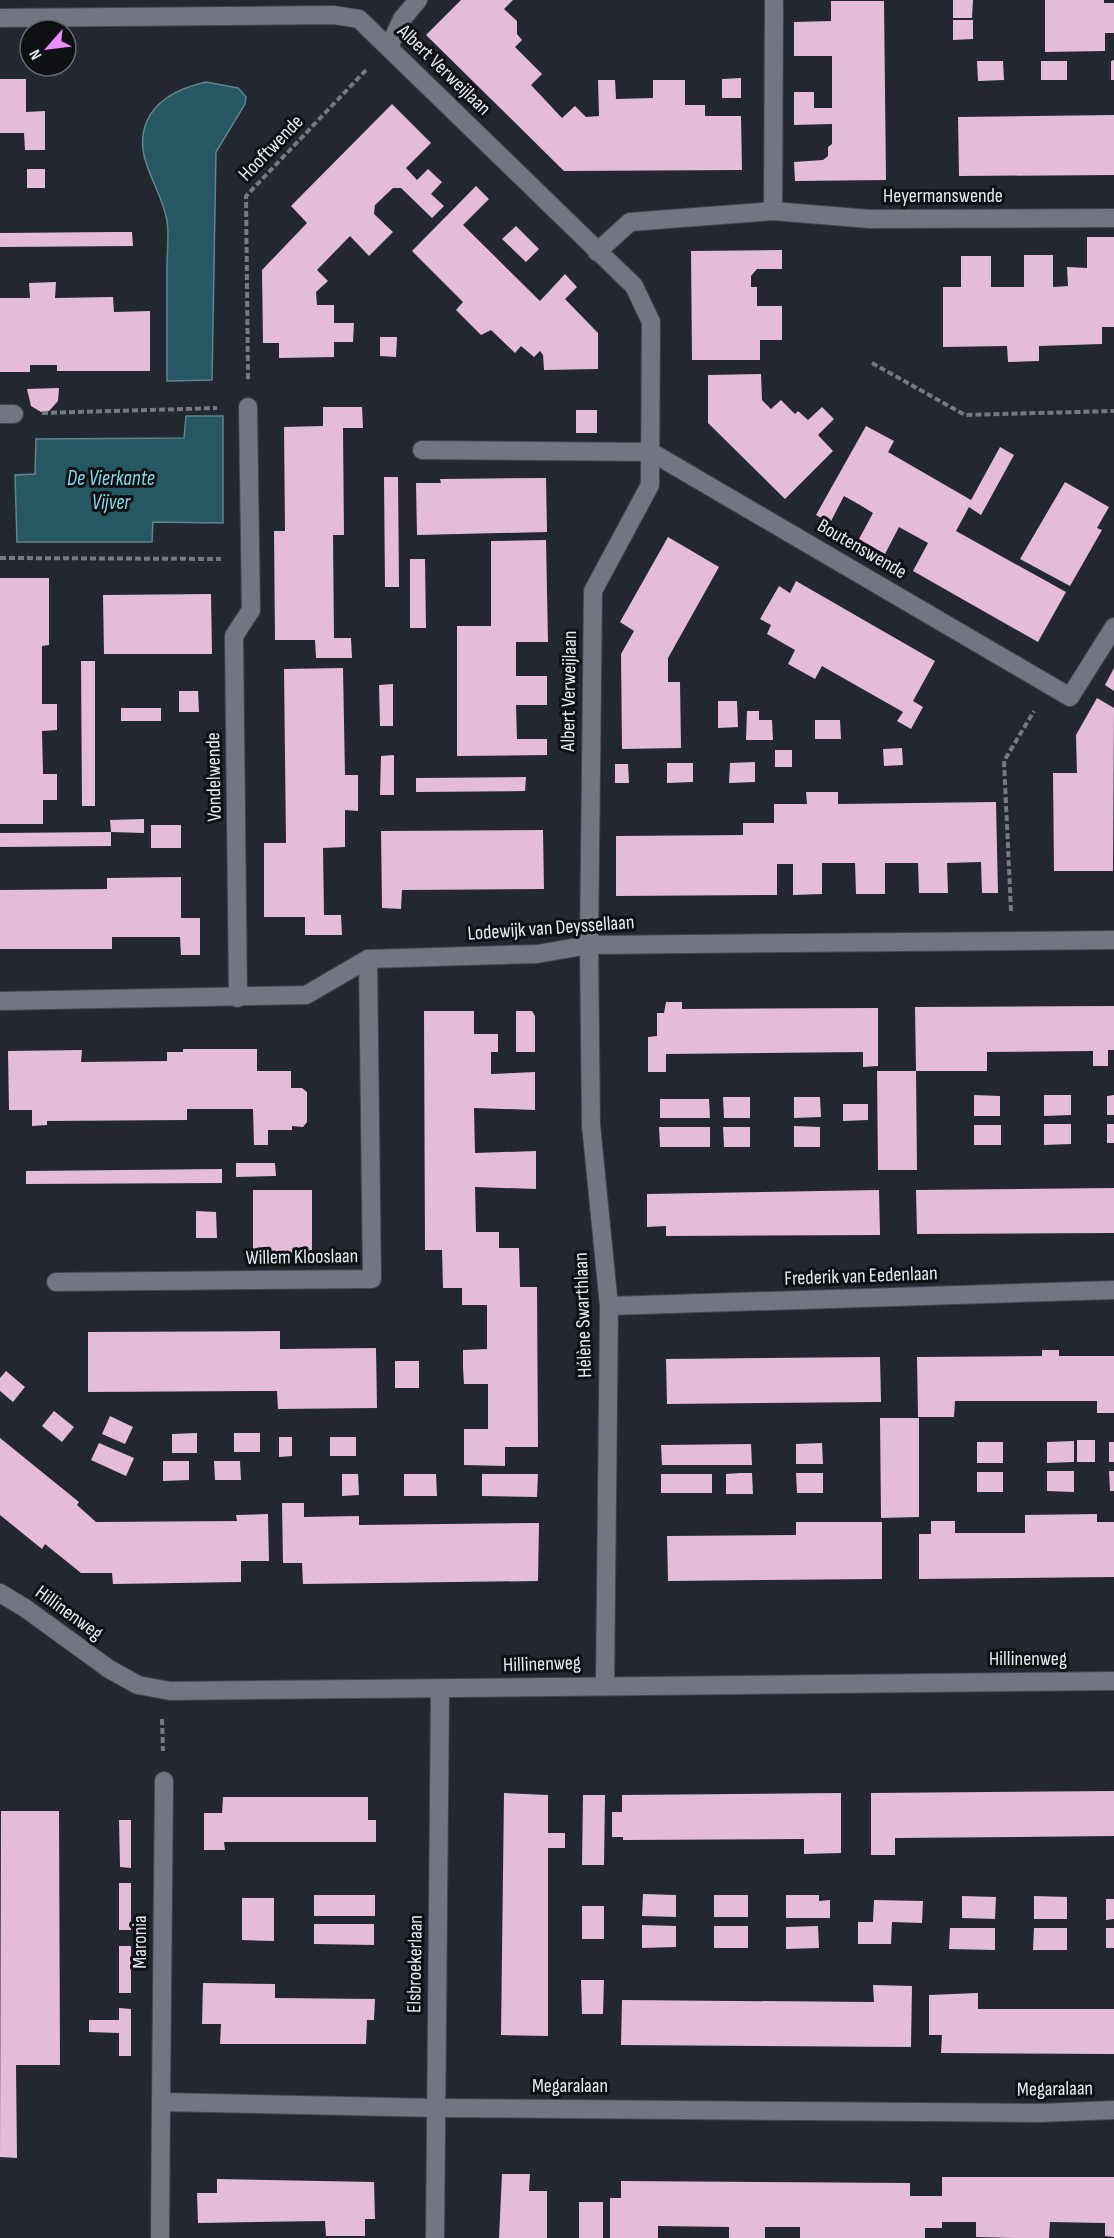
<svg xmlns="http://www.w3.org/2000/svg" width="1114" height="2238" font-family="'Sofia Sans Condensed',sans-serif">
  <rect width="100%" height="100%" fill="#232730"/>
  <g fill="#255863" stroke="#60848e" stroke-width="1.5">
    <path d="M 206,82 L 238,88 L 246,97 L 245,104 L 216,152 L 212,380 L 167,381 C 167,343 167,304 167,266 C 167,250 170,231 166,216 C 159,184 132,155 147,121 C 157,98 184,87 206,82 Z"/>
    <polygon points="186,416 223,416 223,523 153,522 152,542 17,542 15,475 35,474 36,439 184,438"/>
  </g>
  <g fill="#e4bcd7">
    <polygon points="461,0 513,0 504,9 517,21 517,34 522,40 515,47 542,74 531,85 562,118 575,106 586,117 599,116 598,80 615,80 616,99 653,98 653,80 685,80 685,105 705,105 705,116 741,116 742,170 564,171 426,35"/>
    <polygon points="953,0 973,0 972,18 953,18"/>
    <polygon points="1045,0 1104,0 1104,3 1114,3 1114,33 1105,33 1105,51 1045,52"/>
    <polygon points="831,1 884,1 886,180 795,181 794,162 823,160 828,156 828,147 832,144 832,124 794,125 794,92 814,92 814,108 832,108 832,56 794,56 794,22 831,21"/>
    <polygon points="953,20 973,20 973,39 953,40"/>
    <polygon points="1114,60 1114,80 1111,80 1111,61"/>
    <polygon points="977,61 1003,61 1004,80 978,81"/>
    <rect x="1041" y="61" width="26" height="19"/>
    <polygon points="741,78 741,98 722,98 722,79"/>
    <polygon points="0,79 26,79 26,112 45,111 45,150 25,150 24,133 0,133"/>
    <polygon points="392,104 431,143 406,168 417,180 428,169 442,182 431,194 444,206 432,218 401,188 393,188 375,205 374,214 393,232 369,256 350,236 317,270 328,281 316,292 317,305 334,305 334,323 354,323 353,342 334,342 334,357 279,358 279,343 263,343 262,270 307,223 291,206"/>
    <polygon points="1114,115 1114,175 959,176 958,117"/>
    <rect x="27" y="169" width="18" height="19"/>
    <polygon points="476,186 489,199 463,225 540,301 565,274 577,287 565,299 598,333 598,369 544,370 543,355 540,351 534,357 521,346 515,353 491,330 481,335 456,310 463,302 412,251"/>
    <polygon points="516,226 539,249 526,262 502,239"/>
    <polygon points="113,232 132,232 133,246 0,247 0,233"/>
    <polygon points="1087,237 1114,237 1114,327 1102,327 1102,344 1039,346 1039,361 1008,362 1007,346 943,347 943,287 961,287 961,256 991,256 991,287 1024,287 1024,255 1053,255 1053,287 1068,286 1067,267 1087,268"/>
    <polygon points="782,250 782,269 757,269 751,276 751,287 757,287 757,306 782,306 782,340 760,340 760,360 692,360 691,251"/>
    <polygon points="56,282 55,298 113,297 114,312 150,311 150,371 57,371 57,365 30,365 30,372 0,372 0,298 30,298 29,283"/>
    <polygon points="380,337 397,337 396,357 380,356"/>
    <polygon points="761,374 762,400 771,409 781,400 795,414 798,411 808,420 822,407 834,419 818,435 833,451 785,499 708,423 708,375"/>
    <polygon points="59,388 58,401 49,411 41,412 31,406 27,389"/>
    <polygon points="323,407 362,407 363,428 343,428 344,535 333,535 334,638 351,638 352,658 316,658 315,640 275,640 274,531 285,531 284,427 323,426"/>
    <rect x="576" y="410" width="21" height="23"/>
    <polygon points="866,426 894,441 888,452 971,500 1000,447 1014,455 981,515 969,507 956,531 1066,592 1038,642 913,571 928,543 899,527 885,554 859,539 873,513 860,505 844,496 830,523 816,515"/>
    <polygon points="384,477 398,477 399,587 385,587"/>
    <polygon points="546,478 547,532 417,535 416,483 441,483 440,479"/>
    <polygon points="1065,482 1109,507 1097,528 1102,530 1070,586 1020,559"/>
    <polygon points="668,537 719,567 668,658 668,682 680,682 681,748 622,749 621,654 634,631 620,622"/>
    <polygon points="546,540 548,642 516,642 516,676 547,676 547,705 516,705 517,739 547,739 547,755 457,756 457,626 491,626 491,541"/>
    <polygon points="410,559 425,559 426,628 410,628"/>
    <polygon points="0,578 49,578 49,645 42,646 42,704 57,704 57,730 42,731 43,774 57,774 57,800 43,800 43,824 0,824"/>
    <polygon points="796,581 935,661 913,701 923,707 911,729 897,721 903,712 822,666 815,679 788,664 795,650 767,634 771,625 760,619 779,586 790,593"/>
    <polygon points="211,594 212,654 104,654 103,595"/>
    <polygon points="81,661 95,661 95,806 82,806"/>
    <polygon points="343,668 345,775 358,775 358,811 345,810 345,847 323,848 324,915 341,915 342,935 305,935 305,917 264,917 264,843 286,843 284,669"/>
    <polygon points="1114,668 1114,691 1105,685"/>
    <polygon points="393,684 393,726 380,726 379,685"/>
    <polygon points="179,691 198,691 199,712 179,712"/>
    <polygon points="1097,698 1114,708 1113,871 1054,871 1053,773 1077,773 1076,735"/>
    <polygon points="718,701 737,701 738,727 718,728"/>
    <rect x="121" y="708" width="40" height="13"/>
    <polygon points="747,711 759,711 759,720 772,720 773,740 746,740"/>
    <polygon points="815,720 840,720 841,739 815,739"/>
    <polygon points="902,748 903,765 884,766 883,749"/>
    <rect x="775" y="750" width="17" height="17"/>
    <polygon points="394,755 394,795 380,795 381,756"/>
    <polygon points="755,762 755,782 729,783 730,763"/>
    <polygon points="667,763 693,763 693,782 667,783"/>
    <polygon points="615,764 628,764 629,783 615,783"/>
    <polygon points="526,777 525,791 416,792 416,778"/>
    <polygon points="806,792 838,792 838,804 996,802 998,893 982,893 981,862 947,863 948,893 919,893 918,863 885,863 885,894 856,894 855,863 822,863 822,894 793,895 793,864 777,864 777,895 616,896 616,836 743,835 743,823 774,823 774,804 807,804"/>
    <polygon points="144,819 144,833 111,832 111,846 0,847 0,833 111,832 110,820"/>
    <rect x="151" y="825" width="30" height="23"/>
    <polygon points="543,830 544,889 402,890 401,909 382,908 381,831"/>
    <polygon points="181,877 181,918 200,918 200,955 181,955 180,937 112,937 112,949 0,949 0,890 107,889 107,878"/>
    <polygon points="666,1002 682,1002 682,1009 878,1008 878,1066 863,1067 863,1052 666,1054 666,1072 648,1072 648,1037 657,1036 657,1013 664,1013"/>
    <polygon points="1114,1006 1114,1050 1108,1050 1108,1066 1093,1066 1093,1051 987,1052 987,1071 916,1071 915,1007"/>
    <polygon points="424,1011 474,1011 474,1034 498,1034 498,1052 491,1052 491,1074 535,1072 535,1110 474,1108 475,1153 536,1151 536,1189 475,1187 476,1232 499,1232 499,1248 519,1248 520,1287 537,1287 538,1447 505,1447 505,1466 464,1465 464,1429 488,1429 488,1384 464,1384 463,1367 463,1350 487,1349 487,1305 462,1305 462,1288 443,1288 442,1250 425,1250"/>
    <polygon points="516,1011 532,1011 535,1016 535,1052 516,1052"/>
    <polygon points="183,1049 257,1049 257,1071 291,1071 291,1088 302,1088 307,1092 307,1122 303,1127 292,1126 292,1130 268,1130 268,1145 254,1145 253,1109 187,1109 187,1120 47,1121 47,1125 32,1126 32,1110 9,1110 8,1051 82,1050 81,1062 167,1061 167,1052 183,1052"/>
    <polygon points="877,1071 916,1071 917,1170 878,1170"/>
    <polygon points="974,1095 1000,1096 1000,1116 974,1116"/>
    <polygon points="1044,1095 1071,1095 1071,1115 1044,1116"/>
    <polygon points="1114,1095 1114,1115 1107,1115 1107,1096"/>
    <polygon points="723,1097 750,1097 750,1118 724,1118"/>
    <polygon points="794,1097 820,1097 821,1117 794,1118"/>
    <polygon points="660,1099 709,1099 710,1118 660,1118"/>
    <polygon points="843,1104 868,1104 868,1120 843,1121"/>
    <polygon points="1044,1124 1071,1124 1071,1144 1044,1145"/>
    <rect x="1107" y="1124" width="7" height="19"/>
    <rect x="974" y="1125" width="27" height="20"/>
    <polygon points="794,1126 820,1127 820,1147 794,1147"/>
    <polygon points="659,1127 710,1127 710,1147 660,1147"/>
    <polygon points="723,1127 750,1127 750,1147 724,1147"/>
    <polygon points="236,1163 275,1163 276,1176 236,1177"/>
    <polygon points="222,1169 222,1183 26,1184 26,1171"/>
    <polygon points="1114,1188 1114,1233 917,1234 916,1190"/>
    <polygon points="253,1190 312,1190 312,1257 253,1258"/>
    <polygon points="879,1190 880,1235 666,1236 666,1226 647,1227 647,1194"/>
    <polygon points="196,1211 216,1212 217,1238 196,1238"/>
    <polygon points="280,1331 280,1349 376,1348 377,1408 278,1409 277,1391 88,1392 88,1332"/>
    <polygon points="1042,1350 1059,1350 1059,1356 1114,1356 1114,1413 1097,1413 1097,1401 955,1401 954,1417 918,1417 917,1357 1042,1356"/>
    <polygon points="880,1357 881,1402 667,1404 666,1359"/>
    <rect x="395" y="1361" width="24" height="27"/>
    <polygon points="6,1371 25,1387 13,1402 0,1391 0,1378"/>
    <polygon points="54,1411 74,1427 62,1442 42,1426"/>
    <polygon points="110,1416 133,1427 125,1444 102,1434"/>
    <polygon points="880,1418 919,1418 919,1517 881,1518"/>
    <polygon points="197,1433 197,1453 172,1453 172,1434"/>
    <rect x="234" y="1433" width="26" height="19"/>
    <polygon points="279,1437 292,1437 292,1456 279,1457"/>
    <rect x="330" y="1437" width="26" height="19"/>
    <polygon points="0,1438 79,1502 77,1505 96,1522 237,1521 236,1515 268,1514 269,1561 241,1561 241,1582 113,1584 112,1573 81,1573 45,1544 42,1549 0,1515"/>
    <rect x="1077" y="1440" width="18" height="22"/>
    <polygon points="1074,1441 1074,1462 1047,1463 1047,1442"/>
    <rect x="977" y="1442" width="26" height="21"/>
    <rect x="1109" y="1442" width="5" height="20"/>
    <polygon points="99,1443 134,1458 126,1476 91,1460"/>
    <polygon points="822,1443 823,1464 796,1464 796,1444"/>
    <polygon points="751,1444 752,1465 662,1465 661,1445"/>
    <polygon points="163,1461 189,1461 189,1480 163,1481"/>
    <polygon points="214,1461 240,1461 241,1480 215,1480"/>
    <polygon points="1047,1471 1074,1471 1074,1492 1047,1491"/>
    <polygon points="1109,1471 1114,1471 1114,1491 1110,1491"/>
    <rect x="977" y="1472" width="26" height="20"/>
    <polygon points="740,1473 752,1473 753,1494 726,1494 726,1474"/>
    <polygon points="796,1473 823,1473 823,1493 797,1493"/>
    <polygon points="342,1474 358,1474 359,1495 342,1496"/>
    <polygon points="404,1474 436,1474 437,1496 404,1496"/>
    <polygon points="482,1474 538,1474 537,1497 482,1496"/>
    <rect x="661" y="1474" width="51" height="19"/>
    <polygon points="282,1503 304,1503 304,1517 359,1516 359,1525 539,1523 538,1581 303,1584 302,1563 283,1563"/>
    <polygon points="1097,1514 1097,1522 1114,1522 1114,1577 919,1579 919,1534 931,1534 931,1521 955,1521 955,1533 1025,1533 1025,1515"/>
    <polygon points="796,1522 882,1522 882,1579 668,1581 667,1536 796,1535"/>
    <polygon points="1114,1791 1114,1836 895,1838 895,1855 871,1855 871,1793"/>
    <polygon points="504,1793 548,1795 548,1833 565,1833 565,1848 548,1848 548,2036 501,2035"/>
    <polygon points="841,1793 841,1853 804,1854 804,1839 623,1840 623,1837 612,1837 612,1812 622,1812 622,1795"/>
    <polygon points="583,1795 605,1795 604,1865 582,1865"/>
    <polygon points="223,1797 368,1797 368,1820 376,1820 376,1842 224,1842 225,1850 204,1850 204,1813 222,1813"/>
    <polygon points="1,1811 59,1811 60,2065 16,2065 17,2158 0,2157"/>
    <polygon points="119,1820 131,1820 131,1868 120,1867"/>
    <rect x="119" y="1883" width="12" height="47"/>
    <polygon points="643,1894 676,1895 676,1917 642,1916"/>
    <rect x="314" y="1895" width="61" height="21"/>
    <rect x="714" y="1895" width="34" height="22"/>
    <polygon points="786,1895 819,1895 819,1901 830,1900 830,1918 786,1918"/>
    <polygon points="962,1896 996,1897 995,1919 962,1918"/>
    <polygon points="1034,1896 1067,1897 1067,1919 1034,1919"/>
    <polygon points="242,1898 274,1898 274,1941 242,1940"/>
    <polygon points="1106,1899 1114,1899 1114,1919 1106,1920"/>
    <polygon points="874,1900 923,1901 922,1923 892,1922 891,1944 858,1944 858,1922 873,1922"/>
    <rect x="582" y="1906" width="22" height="33"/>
    <polygon points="314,1924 374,1924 374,1945 314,1944"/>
    <polygon points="642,1925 676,1926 676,1947 642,1948"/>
    <rect x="714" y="1926" width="34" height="22"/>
    <polygon points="818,1926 819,1948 786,1949 786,1927"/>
    <polygon points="950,1928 995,1928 995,1950 949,1949"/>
    <polygon points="1034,1928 1067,1928 1067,1950 1033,1950"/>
    <rect x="1106" y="1928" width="8" height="20"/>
    <rect x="119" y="1946" width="12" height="47"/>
    <polygon points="581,1980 604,1980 603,2014 582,2014"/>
    <polygon points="203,1983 275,1984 275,1998 375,1999 374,2020 367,2020 366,2044 220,2044 221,2024 202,2024"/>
    <polygon points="873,1985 912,1986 911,2047 621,2045 622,2000 874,2002"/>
    <polygon points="978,1993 978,2009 1114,2009 1114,2054 941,2053 942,2035 929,2035 929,1995"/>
    <polygon points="119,2008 131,2009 131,2056 119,2056 119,2033 89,2032 89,2020 119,2020"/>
    <polygon points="502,2174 530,2174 529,2191 547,2191 547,2238 499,2238"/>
    <polygon points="942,2177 1114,2177 1114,2237 1105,2236 1105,2223 1050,2222 1049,2238 1014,2238 976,2237 976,2222 942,2222 942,2228 925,2228 925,2238 800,2238 800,2227 765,2227 765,2238 729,2238 729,2227 658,2226 658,2238 610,2238 610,2198 621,2198 621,2181 910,2183 910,2196 942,2196"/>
    <polygon points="217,2179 374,2182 375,2219 365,2219 365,2236 326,2236 325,2221 198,2223 197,2193 217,2193"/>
    <rect x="579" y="2202" width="24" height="36"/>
  </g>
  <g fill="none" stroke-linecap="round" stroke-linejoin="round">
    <defs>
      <g id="street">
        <polyline points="0,18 334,15 359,19 634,286 651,322 650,485 593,591 589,945 591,1125 609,1306 605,1684"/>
        <polyline points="389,47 402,19 418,0"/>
        <polyline points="773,211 774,0"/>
        <polyline points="597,252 630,222 773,211 870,219 1114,218"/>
        <polyline points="0,414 14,414"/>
        <polyline points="422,450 651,452 1070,697 1114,627"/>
        <polyline points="238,998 234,636 251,610 248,407"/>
        <polyline points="0,1001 306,995 368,959 537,954 589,945 1114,940"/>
        <polyline points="56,1282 372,1279 368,959"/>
        <polyline points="609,1306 1114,1290"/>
        <polyline points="0,1593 25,1608 109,1669 138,1685 170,1691 1114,1681"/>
        <polyline points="161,2102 164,1781"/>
        <polyline points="160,2238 161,2102 436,2108 1039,2113 1114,2110"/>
        <polyline points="435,2238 440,1690"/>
      </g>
    </defs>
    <use href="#street" stroke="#41454c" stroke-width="20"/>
    <g stroke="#767981" stroke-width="4" stroke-dasharray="6 3" stroke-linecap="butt">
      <polyline points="872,363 965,415 1114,411"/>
      <polyline points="248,379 246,196 367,69"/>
      <polyline points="42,413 217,408"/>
      <polyline points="0,558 221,559"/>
      <polyline points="1011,911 1004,761 1034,711"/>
      <polyline points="162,1719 163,1751"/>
    </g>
    <use href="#street" stroke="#717681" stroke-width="18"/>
  </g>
  <g text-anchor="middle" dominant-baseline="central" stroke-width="6" stroke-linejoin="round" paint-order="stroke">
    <g font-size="20" fill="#e8ebf1" stroke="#0e1014">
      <text transform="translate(444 70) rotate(44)">Albert Verweijlaan</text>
      <text transform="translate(271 148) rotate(-46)">Hooftwende</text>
      <text x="943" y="196">Heyermanswende</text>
      <text transform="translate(862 549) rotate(30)">Boutenswende</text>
      <text transform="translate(569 691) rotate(-89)">Albert Verweijlaan</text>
      <text transform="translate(214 777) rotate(-91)">Vondelwende</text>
      <text transform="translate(551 928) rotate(-4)">Lodewijk van Deyssellaan</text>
      <text transform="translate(302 1257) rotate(-1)">Willem Klooslaan</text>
      <text transform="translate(861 1276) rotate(-2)">Frederik van Eedenlaan</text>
      <text transform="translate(583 1315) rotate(-92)">Hélène Swarthlaan</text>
      <text transform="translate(69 1613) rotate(36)">Hillinenweg</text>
      <text x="1028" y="1659">Hillinenweg</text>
      <text transform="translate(542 1664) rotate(-2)">Hillinenweg</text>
      <text transform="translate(140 1942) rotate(-90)">Maronia</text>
      <text transform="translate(415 1964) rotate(-89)">Elsbroekerlaan</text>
      <text x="570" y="2086">Megaralaan</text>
      <text transform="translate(1055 2089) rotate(-1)">Megaralaan</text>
    </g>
    <g font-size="21" font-style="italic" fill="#85daed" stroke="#0e1014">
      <text x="111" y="478">De Vierkante<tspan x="111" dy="24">Vijver</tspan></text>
    </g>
  </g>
  <g transform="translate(48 48) rotate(242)"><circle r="28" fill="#0e1014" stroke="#65686c" stroke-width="1.5"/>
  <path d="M0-4.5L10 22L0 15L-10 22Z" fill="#eb8dfb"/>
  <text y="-9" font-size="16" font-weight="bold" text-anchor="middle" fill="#e8ebf1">N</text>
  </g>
</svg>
